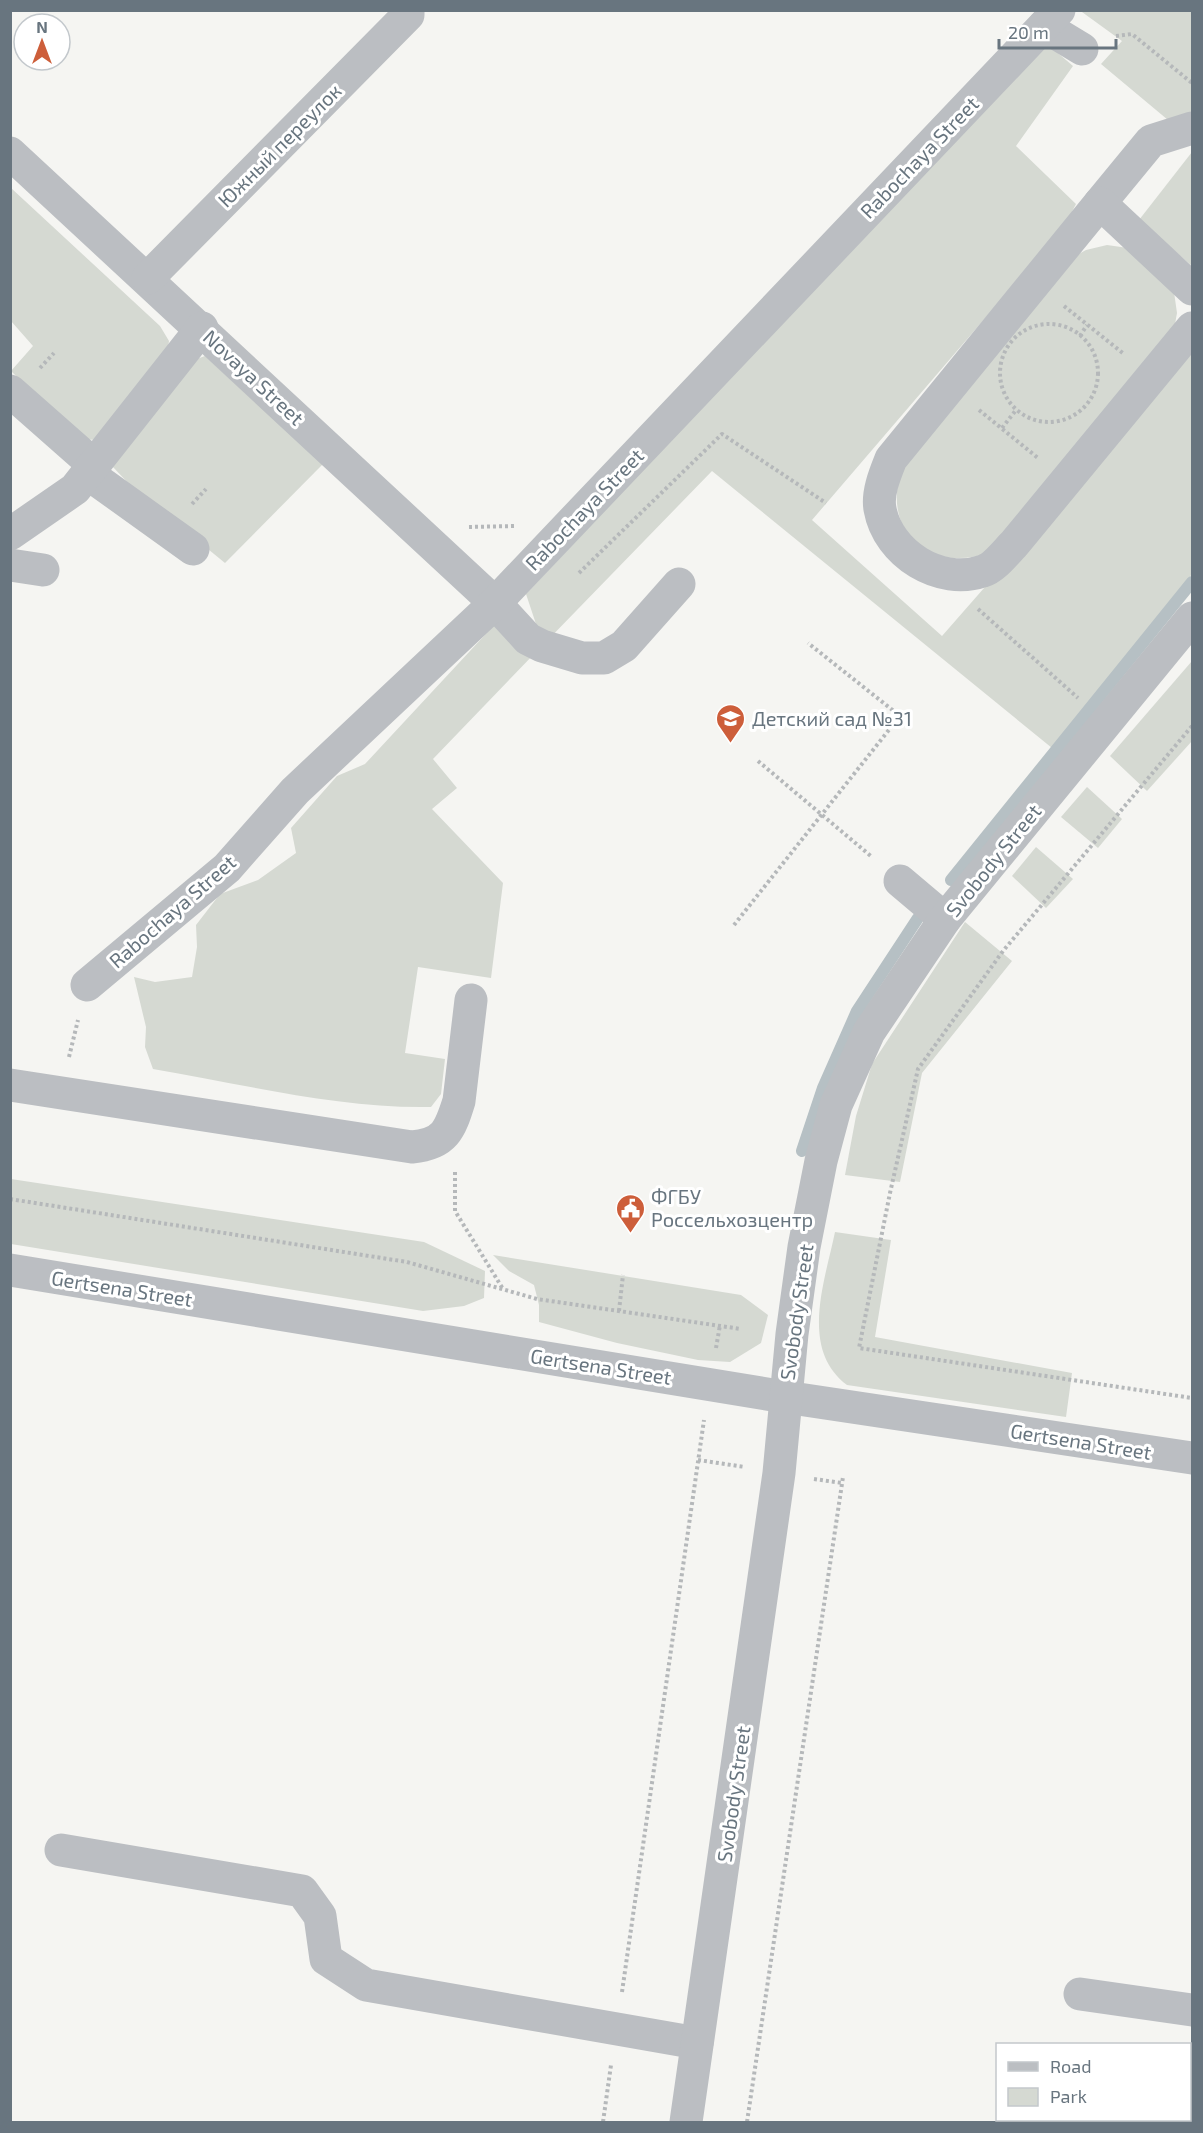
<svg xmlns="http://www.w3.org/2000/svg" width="1203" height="2133" font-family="'Exo 2',sans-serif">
  <rect width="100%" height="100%" fill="#f5f5f2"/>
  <g fill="#d5d9d2">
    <polygon points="1084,10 1192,11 1192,121 1174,125 1101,64 1122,41 1082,12"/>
    <polygon points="1045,42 1073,66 1016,146 1076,204 1065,225 812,520 942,636 1180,364 1192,354 1192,574 1052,748 712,471 543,645 526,594"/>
    <polygon points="1192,152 1192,266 1139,220"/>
    <polygon points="11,188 160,326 169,341 167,354 96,440 83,439 70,429 11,371 33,346 11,321"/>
    <path d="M 1107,245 L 1128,248 L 1174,292 L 1177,313 L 1173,335 L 992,552 C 924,576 877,526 905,460 L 1066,261 L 1086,250 Z"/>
    <polygon points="205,356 323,464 225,563 131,486 112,466 194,360"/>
    <path d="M 496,623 L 536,652 L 433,759 L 457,788 L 432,809 L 503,883 L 491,978 L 418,967 L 405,1053 L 445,1059 L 441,1094 L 431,1107 C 341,1109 242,1084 153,1069 L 145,1047 L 146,1027 L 134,977 L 155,982 L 192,977 L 197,947 L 196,925 L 220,894 L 258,880 L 296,853 L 291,828 L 337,776 L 365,764 Z"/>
    <polygon points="1192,661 1192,741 1147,791 1110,756"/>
    <polygon points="1087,787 1122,819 1098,848 1061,817"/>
    <polygon points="1036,847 1073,879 1046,908 1012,876"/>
    <polygon points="965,922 1012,961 922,1073 900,1182 845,1175 856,1116 872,1064"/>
    <polygon points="11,1179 424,1242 485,1271 484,1298 464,1306 423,1311 11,1244"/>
    <path d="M 835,1232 L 891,1240 L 875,1337 L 1072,1373 L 1066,1417 L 847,1385 C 799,1349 825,1281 835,1232 Z"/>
    <polygon points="493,1255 741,1295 768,1315 761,1343 730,1362 698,1360 617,1343 539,1322 539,1305 534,1285 509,1271"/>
  </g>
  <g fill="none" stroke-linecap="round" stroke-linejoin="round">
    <g stroke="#b6c0c4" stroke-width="12">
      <polyline points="951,880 1192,582"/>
      <polyline points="802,1151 823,1088 857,1011 918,918"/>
    </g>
    <g stroke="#b5b8ba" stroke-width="4" stroke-dasharray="3 3" stroke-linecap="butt">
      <polyline points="1116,36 1132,34 1192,83"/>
      <polyline points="1064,306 1124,354"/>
      <circle cx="1049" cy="373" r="49"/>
      <polyline points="1080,336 1087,325"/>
      <polyline points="40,368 54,353"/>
      <polyline points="979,410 1038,458"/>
      <polyline points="1002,428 1016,410"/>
      <polyline points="192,504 206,489"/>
      <polyline points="469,527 516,526"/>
      <polyline points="579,573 722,434 826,503"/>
      <polyline points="978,609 1078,698"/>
      <polyline points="1192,726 1003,951 918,1069 890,1193 859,1348 1192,1398"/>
      <polyline points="758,761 872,857"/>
      <polyline points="734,925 900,716 808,643"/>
      <polyline points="69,1057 78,1020"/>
      <polyline points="455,1172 455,1211 503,1289"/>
      <polyline points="10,1199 407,1262 537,1299 741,1329"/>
      <polyline points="619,1311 623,1275"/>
      <polyline points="716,1348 720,1325"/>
      <polyline points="698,1460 745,1467"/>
      <polyline points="814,1479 842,1483"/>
      <polyline points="622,1992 704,1420"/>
      <polyline points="603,2122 611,2065"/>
      <polyline points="747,2122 843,1477"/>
    </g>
    <g stroke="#bbbec2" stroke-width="33">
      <polyline points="1044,26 1082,49"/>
      <polyline points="10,153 495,603 528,639 542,646 582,658 604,658 624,646 679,584"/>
      <polyline points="1100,203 1151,141 1192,128"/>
      <polyline points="148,278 408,15 408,10"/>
      <path d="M 1192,289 L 1100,203 L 891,459 C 885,474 877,493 880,509 C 888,554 940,586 983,571 C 994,568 1006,552 1014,544 L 1192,328"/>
      <polyline points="10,391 94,465"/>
      <polyline points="87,473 193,549"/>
      <polyline points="10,534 75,489 202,328"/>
      <polyline points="10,565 43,570"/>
      <polyline points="900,881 945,919"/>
      <polyline points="87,985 227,868 295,791 495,603 1059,10"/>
      <path d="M 10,1085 L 412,1147 C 445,1144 450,1130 459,1101 L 471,1000"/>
      <polyline points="10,1270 785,1397 1192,1458"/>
      <polyline points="61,1850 302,1891 320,1916 326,1959 366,1985 697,2043"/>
      <polyline points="1080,1994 1192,2010"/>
      <polyline points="686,2122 779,1473 792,1334 804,1247 821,1161 836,1105 869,1032 945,919 1192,618"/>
    </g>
  </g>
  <defs>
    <symbol id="school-pin" viewBox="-11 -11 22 30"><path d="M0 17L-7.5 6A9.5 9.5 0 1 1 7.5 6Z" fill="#cd5e3a" stroke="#fff"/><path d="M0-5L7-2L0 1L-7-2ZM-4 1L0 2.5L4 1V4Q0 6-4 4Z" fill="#fff"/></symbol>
    <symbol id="civic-pin" viewBox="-11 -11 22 30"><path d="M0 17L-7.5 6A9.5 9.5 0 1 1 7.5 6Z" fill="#cd5e3a" stroke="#fff"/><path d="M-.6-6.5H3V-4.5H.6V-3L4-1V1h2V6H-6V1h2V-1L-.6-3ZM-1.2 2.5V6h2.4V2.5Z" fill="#fff"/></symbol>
  </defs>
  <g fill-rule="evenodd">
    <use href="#school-pin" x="714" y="702" width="33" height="45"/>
    <use href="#civic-pin" x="614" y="1192" width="33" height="45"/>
  </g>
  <g text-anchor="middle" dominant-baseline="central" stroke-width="6" stroke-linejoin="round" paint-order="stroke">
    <g font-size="20" fill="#68757f" stroke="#fff">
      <text transform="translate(279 145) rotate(-45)">Южный переулок</text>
      <text transform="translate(919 157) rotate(-46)">Rabochaya Street</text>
      <text transform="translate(254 377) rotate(43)">Novaya Street</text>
      <text transform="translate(584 509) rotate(-46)">Rabochaya Street</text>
      <text transform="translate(993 860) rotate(-51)">Svobody Street</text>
      <text transform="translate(172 911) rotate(-41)">Rabochaya Street</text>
      <text transform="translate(122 1288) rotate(9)">Gertsena Street</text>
      <text transform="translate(796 1312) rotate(-82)">Svobody Street</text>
      <text transform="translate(601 1366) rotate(9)">Gertsena Street</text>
      <text transform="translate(1081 1441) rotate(9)">Gertsena Street</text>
      <text transform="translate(733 1794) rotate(-82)">Svobody Street</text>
    </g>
    <g font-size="20" fill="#68757f" stroke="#fff" text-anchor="start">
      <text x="752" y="718">Детский сад №31</text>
      <text x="651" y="1196">ФГБУ<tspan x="651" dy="23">Россельхозцентр</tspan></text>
    </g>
  </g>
  <rect width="1203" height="2133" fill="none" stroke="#68757f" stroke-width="24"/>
  <rect x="996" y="2043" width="195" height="78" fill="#ffffff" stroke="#c3c8cc" stroke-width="1.5"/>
  <rect x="1008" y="2062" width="30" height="9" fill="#bbbec2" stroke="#c3c8cc" stroke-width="1.5"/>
  <text x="1050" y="2073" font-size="18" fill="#68757f">Road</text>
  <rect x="1008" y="2088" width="30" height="18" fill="#d5d9d2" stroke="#c3c8cc" stroke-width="1.5"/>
  <text x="1050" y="2103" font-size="18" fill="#68757f">Park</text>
  <g transform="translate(42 42)"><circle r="28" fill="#ffffff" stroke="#c3c8cc" stroke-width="1.5"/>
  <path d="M0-4.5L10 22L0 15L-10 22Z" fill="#cd5e3a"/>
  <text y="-9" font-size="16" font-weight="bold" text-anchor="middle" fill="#68757f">N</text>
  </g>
  <path d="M999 39v9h117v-9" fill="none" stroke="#68757f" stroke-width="3"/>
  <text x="1008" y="39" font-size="18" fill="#68757f" stroke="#ffffff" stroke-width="4.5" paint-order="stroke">20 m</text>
</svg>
